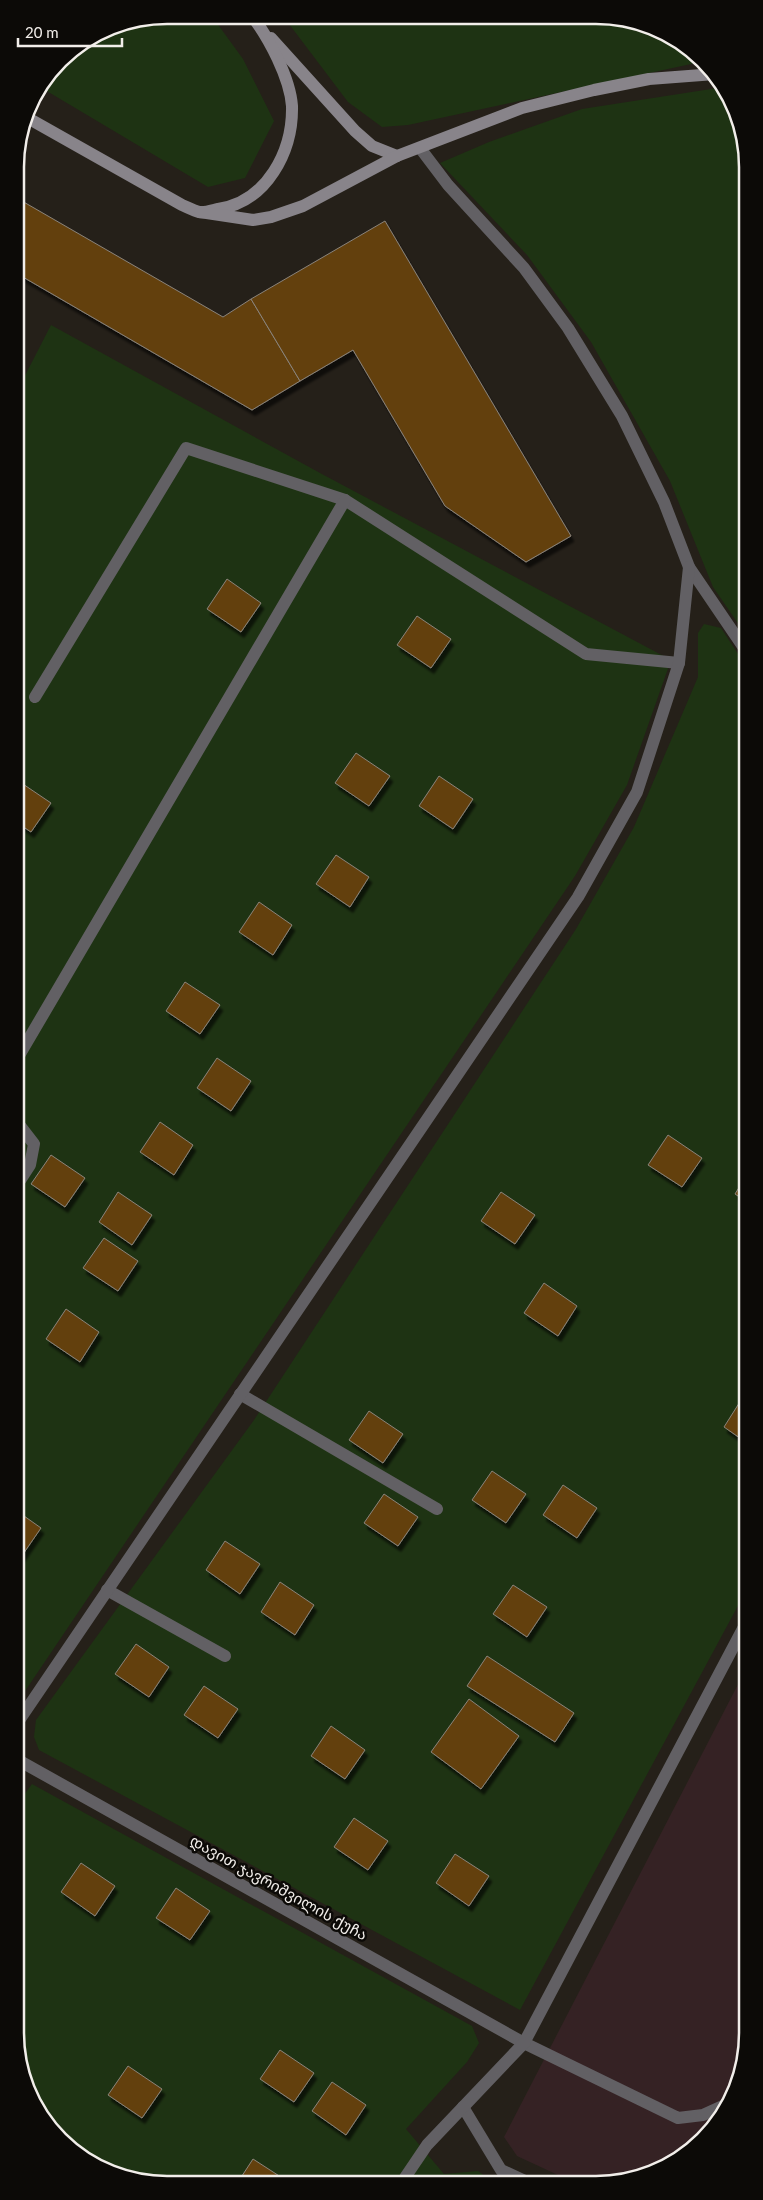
<svg xmlns="http://www.w3.org/2000/svg" width="763" height="2200" font-family="Lato,'Noto Sans Georgian',sans-serif">
  <defs>
    <filter id="shadow"><feDropShadow dx="3" dy="5.5" stdDeviation="1" flood-color="#0009"/></filter>
  </defs>
  <rect width="100%" height="100%" fill="#252019"/>
  <polygon fill="#352224" points="747,1667 748,2043 737,2091 710,2133 672,2165 626,2182 573,2182 517,2156 504,2137"/>
  <g fill="#1e3313">
    <polygon points="167,15 211,15 243,59 274,121 245,178 208,187 40,87 67,53 109,26"/>
    <polygon points="283,16 626,18 672,35 705,61 408,125 382,127 348,102"/>
    <polygon points="724,87 745,137 746,635 713,587 670,481 591,342 527,255 440,163 489,142 582,109"/>
    <polygon points="51,325 320,473 671,660 627,785 575,876 17,1703 16,393"/>
    <polygon points="704,624 721,628 746,666 747,1589 520,2010 39,1750 34,1737 36,1720 254,1420 576,929 634,827 698,677 698,633"/>
    <polygon points="32,1784 472,2026 479,2043 467,2062 406,2129 444,2174 478,2171 493,2182 138,2182 99,2169 60,2141 35,2109 18,2063 18,1803"/>
  </g>
  <g fill="#634110" stroke="#8a837a" filter="url(#shadow)">
    <polygon points="15,197 223,317 251,299 300,381 252,410 16,273"/>
    <polygon points="385,221 571,536 526,562 445,506 353,350 300,381 251,299"/>
    <polygon points="227,579 261,603 241,632 207,609"/>
    <polygon points="417,616 451,639 431,668 397,645"/>
    <polygon points="356,753 390,776 369,806 335,783"/>
    <polygon points="439,776 473,799 453,829 419,806"/>
    <polygon points="17,780 51,803 31,832 16,822"/>
    <polygon points="336,855 369,877 350,907 316,884"/>
    <polygon points="259,902 292,925 273,955 239,932"/>
    <polygon points="185,982 220,1005 200,1034 166,1011"/>
    <polygon points="217,1058 251,1081 231,1111 197,1088"/>
    <polygon points="160,1122 193,1145 174,1175 140,1152"/>
    <polygon points="668,1135 702,1158 682,1187 648,1165"/>
    <polygon points="51,1155 85,1178 65,1207 31,1184"/>
    <polygon points="746,1176 747,1202 735,1194"/>
    <polygon points="118,1192 152,1215 132,1245 99,1222"/>
    <polygon points="501,1192 535,1215 515,1244 481,1221"/>
    <polygon points="104,1238 138,1261 118,1291 83,1268"/>
    <polygon points="544,1283 577,1306 558,1336 524,1313"/>
    <polygon points="66,1309 99,1332 80,1362 46,1339"/>
    <polygon points="743,1397 747,1400 747,1443 724,1427"/>
    <polygon points="369,1411 403,1434 383,1463 349,1440"/>
    <polygon points="492,1471 526,1494 506,1523 472,1500"/>
    <polygon points="563,1485 597,1508 577,1538 543,1515"/>
    <polygon points="384,1494 418,1517 398,1546 364,1523"/>
    <polygon points="17,1511 41,1528 21,1557 17,1554"/>
    <polygon points="225,1541 260,1564 240,1594 206,1570"/>
    <polygon points="280,1582 314,1605 295,1635 261,1612"/>
    <polygon points="513,1585 547,1607 527,1637 493,1614"/>
    <polygon points="136,1644 169,1667 149,1697 115,1674"/>
    <polygon points="487,1656 574,1713 555,1742 467,1686"/>
    <polygon points="204,1686 238,1709 218,1738 184,1715"/>
    <polygon points="469,1699 519,1736 481,1789 431,1752"/>
    <polygon points="331,1726 365,1750 345,1779 311,1756"/>
    <polygon points="354,1818 388,1841 368,1870 334,1847"/>
    <polygon points="455,1854 489,1876 469,1906 436,1883"/>
    <polygon points="81,1863 115,1886 95,1916 61,1892"/>
    <polygon points="176,1888 210,1911 190,1940 156,1918"/>
    <polygon points="280,2050 314,2073 294,2102 260,2079"/>
    <polygon points="128,2066 162,2089 142,2118 108,2095"/>
    <polygon points="332,2082 366,2105 346,2135 312,2111"/>
    <polygon points="253,2159 287,2181 287,2182 238,2182"/>
  </g>
  <g fill="none" stroke-linecap="round" stroke-linejoin="round">
    <g stroke="#626064" stroke-width="12">
      <polyline points="240,1394 437,1509"/>
      <polyline points="107,1590 225,1656"/>
      <polyline points="524,2043 678,2118 703,2115 725,2105 738,2086"/>
    </g>
    <g stroke="#626064" stroke-width="12">
      <polyline points="420,148 448,185 524,268 568,328 622,416 664,502 689,567 746,651"/>
      <polyline points="35,697 186,448 345,500 586,654 679,663"/>
      <polyline points="17,1059 345,500"/>
      <polyline points="17,1122 34,1144 30,1165 17,1185"/>
      <polyline points="18,1722 578,897 637,792 679,663 689,567"/>
      <polyline points="18,1760 524,2043"/>
      <polyline points="463,2107 501,2170 527,2182"/>
      <polyline points="402,2182 427,2145 524,2043 747,1621"/>
    </g>
    <g stroke="#88848a" stroke-width="12">
      <polyline points="271,38 355,131 372,146 397,156"/>
      <path d="M 26,117 L 182,205 C 187,207 194,211 199,212 C 205,213 213,210 218,209 C 267,202 293,151 292,106 C 290,78 269,38 252,16"/>
      <polyline points="200,212 253,220 271,217 303,206 397,156 522,108 594,90 649,79 715,74"/>
    </g>
  </g>
  <g text-anchor="middle" dominant-baseline="central" stroke-width="5" stroke-linejoin="round" paint-order="stroke">
    <g font-size="15" fill="#f2eeea" stroke="#0c0a07">
      <text transform="translate(279 1887) rotate(29)">დავით ჯავრიშვილის ქუჩა</text>
    </g>
  </g>
  <path d="M0 0H763V2200H0ZM167 24H596A143 143 0 0 1 739 167V2033A143 143 0 0 1 596 2176H167A143 143 0 0 1 24 2033V167A143 143 0 0 1 167 24Z" fill="#0c0a07" fill-rule="evenodd"/>
  <path fill="none" stroke="#f2eeea" stroke-width="2.5" d="M167 24H596A143 143 0 0 1 739 167V2033A143 143 0 0 1 596 2176H167A143 143 0 0 1 24 2033V167A143 143 0 0 1 167 24Z"/>
  <path d="M18 38v8h104v-8" fill="none" stroke="#f2eeea" stroke-width="2.5"/>
  <text x="25" y="38" font-size="15" fill="#f2eeea" stroke="#0c0a07" stroke-width="4" paint-order="stroke">20 m</text>
</svg>
